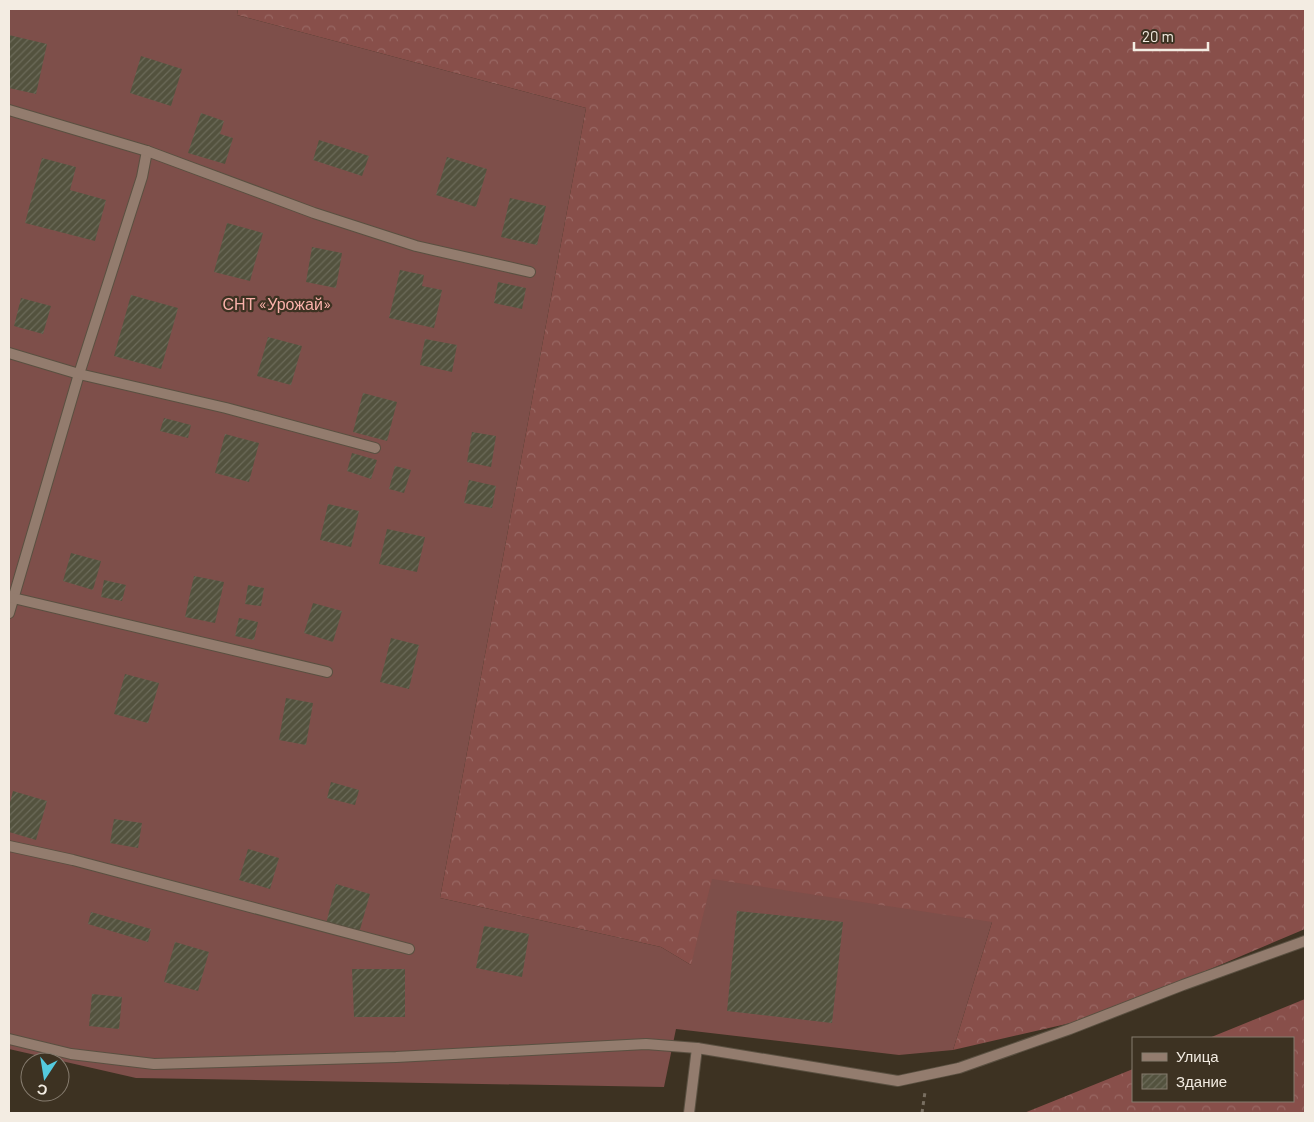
<svg xmlns="http://www.w3.org/2000/svg" width="1314" height="1122" font-family="Barlow,sans-serif">
  <defs>
    <pattern id="forest-crowns" width="20" height="18" patternUnits="userSpaceOnUse" patternTransform="scale(1.25)"><rect width="20" height="18" fill="#884f4a"/><path d="M2 6a3 3 0 1 1 6 0M12 15a3 3 0 1 1 6 0" fill="none" stroke="#996864"/></pattern>
    <pattern id="building-hatch" width="6" height="6" patternUnits="userSpaceOnUse" patternTransform="scale(1.25)"><rect width="6" height="6" fill="#53523e"/><path d="M-1 1l2-2M0 6l6-6M5 7l2-2" fill="none" stroke="#6c6b5a"/></pattern>
  </defs>
  <rect width="100%" height="100%" fill="#3d3222"/>
  <g fill="url(#forest-crowns)">
    <polygon points="238,9 1305,9 1305,929 1097,1017 953,1050 992,922 691,965 661,947 440,898 586,108 237,15"/>
    <polygon points="1305,999 1305,1113 1024,1113 1133,1069 1133,1101 1293,1101 1293,1038 1209,1038"/>
  </g>
  <polygon fill="#7e4f4a" points="9,9 238,9 237,15 586,108 440,898 661,947 691,965 712,879 992,922 953,1050 899,1055 676,1029 664,1087 136,1078 9,1049"/>
  <g fill="url(#building-hatch)">
    <polygon points="9,35 47,44 36,94 9,88"/>
    <polygon points="141,56 182,69 171,106 130,93"/>
    <polygon points="201,113 224,121 220,134 233,138 225,164 188,153"/>
    <polygon points="319,140 369,156 362,176 313,160"/>
    <polygon points="447,157 487,169 476,207 436,195"/>
    <polygon points="42,158 76,167 70,190 106,200 95,241 25,223"/>
    <polygon points="510,198 546,206 537,245 501,237"/>
    <polygon points="227,223 263,233 250,281 214,272"/>
    <polygon points="312,247 342,253 336,288 306,282"/>
    <polygon points="400,270 424,275 422,286 442,290 434,328 389,318"/>
    <polygon points="498,282 526,288 522,309 494,303"/>
    <polygon points="131,295 178,308 161,369 114,356"/>
    <polygon points="21,298 51,306 43,334 14,326"/>
    <polygon points="268,337 302,346 291,385 257,376"/>
    <polygon points="425,339 457,345 452,372 420,365"/>
    <polygon points="363,393 397,402 387,441 353,432"/>
    <polygon points="164,418 191,425 188,438 160,431"/>
    <polygon points="472,432 496,436 491,467 467,462"/>
    <polygon points="225,434 259,443 249,482 215,473"/>
    <polygon points="352,453 377,460 371,479 347,471"/>
    <polygon points="395,466 411,470 404,493 389,489"/>
    <polygon points="469,480 496,486 492,508 464,503"/>
    <polygon points="328,504 359,511 351,547 320,540"/>
    <polygon points="387,529 425,537 417,572 379,564"/>
    <polygon points="71,553 101,561 93,590 63,581"/>
    <polygon points="194,576 224,582 215,623 185,617"/>
    <polygon points="104,580 126,585 122,601 101,597"/>
    <polygon points="248,585 264,588 261,606 245,604"/>
    <polygon points="313,603 342,611 333,642 304,633"/>
    <polygon points="239,618 258,622 254,640 235,636"/>
    <polygon points="391,638 419,645 409,689 380,682"/>
    <polygon points="125,674 159,683 148,723 114,714"/>
    <polygon points="286,698 313,703 306,745 279,740"/>
    <polygon points="331,782 359,790 355,805 327,798"/>
    <polygon points="13,791 47,801 36,840 9,832 9,806"/>
    <polygon points="114,819 142,823 138,848 110,843"/>
    <polygon points="248,849 279,858 270,889 239,880"/>
    <polygon points="336,884 370,894 359,933 326,924"/>
    <polygon points="737,911 843,922 832,1023 727,1011"/>
    <polygon points="91,912 151,929 148,942 88,924"/>
    <polygon points="484,926 529,934 522,977 476,968"/>
    <polygon points="175,942 209,952 198,991 164,982"/>
    <polygon points="352,969 405,969 405,1017 354,1017"/>
    <polygon points="92,994 122,997 119,1029 89,1026"/>
  </g>
  <g fill="none" stroke-linecap="round" stroke-linejoin="round">
    <defs>
      <g id="lane">
        <polyline points="9,110 147,151 142,177 79,374 9,613"/>
        <polyline points="147,151 314,213 416,246 530,272"/>
        <polyline points="9,353 79,374 226,408 375,448"/>
        <polyline points="9,597 327,672"/>
        <polyline points="9,846 73,860 409,949"/>
      </g>
      <g id="street">
        <polyline points="9,1039 71,1054 154,1064 396,1057 646,1044 697,1048 898,1081 959,1068 1070,1029 1183,985 1305,941"/>
        <polyline points="689,1113 697,1048"/>
      </g>
    </defs>
    <use href="#lane" stroke="#5a5041" stroke-width="12"/>
    <use href="#street" stroke="#5a5041" stroke-width="12"/>
    <polyline stroke="#796f61" stroke-width="3" stroke-dasharray="4 4" stroke-linecap="butt" points="922,1113 925,1092"/>
    <use href="#lane" stroke="#937c6e" stroke-width="10"/>
    <use href="#street" stroke="#937c6e" stroke-width="10"/>
  </g>
  <g text-anchor="middle" dominant-baseline="central" stroke-width="4.5" stroke-linejoin="round" paint-order="stroke">
    <g font-size="16" fill="#fab2aa" stroke="#3d3222">
      <text x="277" y="303">СНТ «Урожай»</text>
    </g>
  </g>
  <rect width="1314" height="1122" fill="none" stroke="#f3ece2" stroke-width="20"/>
  <rect x="1132" y="1037" width="162" height="65" fill="#3d3222" stroke="#867c6f"/>
  <rect x="1142" y="1053" width="25" height="8" fill="#937c6e" stroke="#867c6f"/>
  <text x="1176" y="1062" font-size="15" fill="#f3ece2">Улица</text>
  <rect x="1142" y="1074" width="25" height="15" fill="url(#building-hatch)" stroke="#867c6f"/>
  <text x="1176" y="1087" font-size="15" fill="#f3ece2">Здание</text>
  <g transform="translate(45 1077) rotate(192)"><circle r="24" fill="#3d3222" stroke="#867c6f"/>
  <path d="M0-4L9 19L0 12L-9 19Z" fill="#54cade"/>
  <text y="-8" font-size="14" font-weight="bold" text-anchor="middle" fill="#f3ece2">С</text>
  </g>
  <path d="M1134 42v8h74v-8" fill="none" stroke="#f3ece2" stroke-width="2.5"/>
  <text x="1142" y="42" font-size="15" fill="#f3ece2" stroke="#3d3222" stroke-width="4" paint-order="stroke">20 m</text>
</svg>
